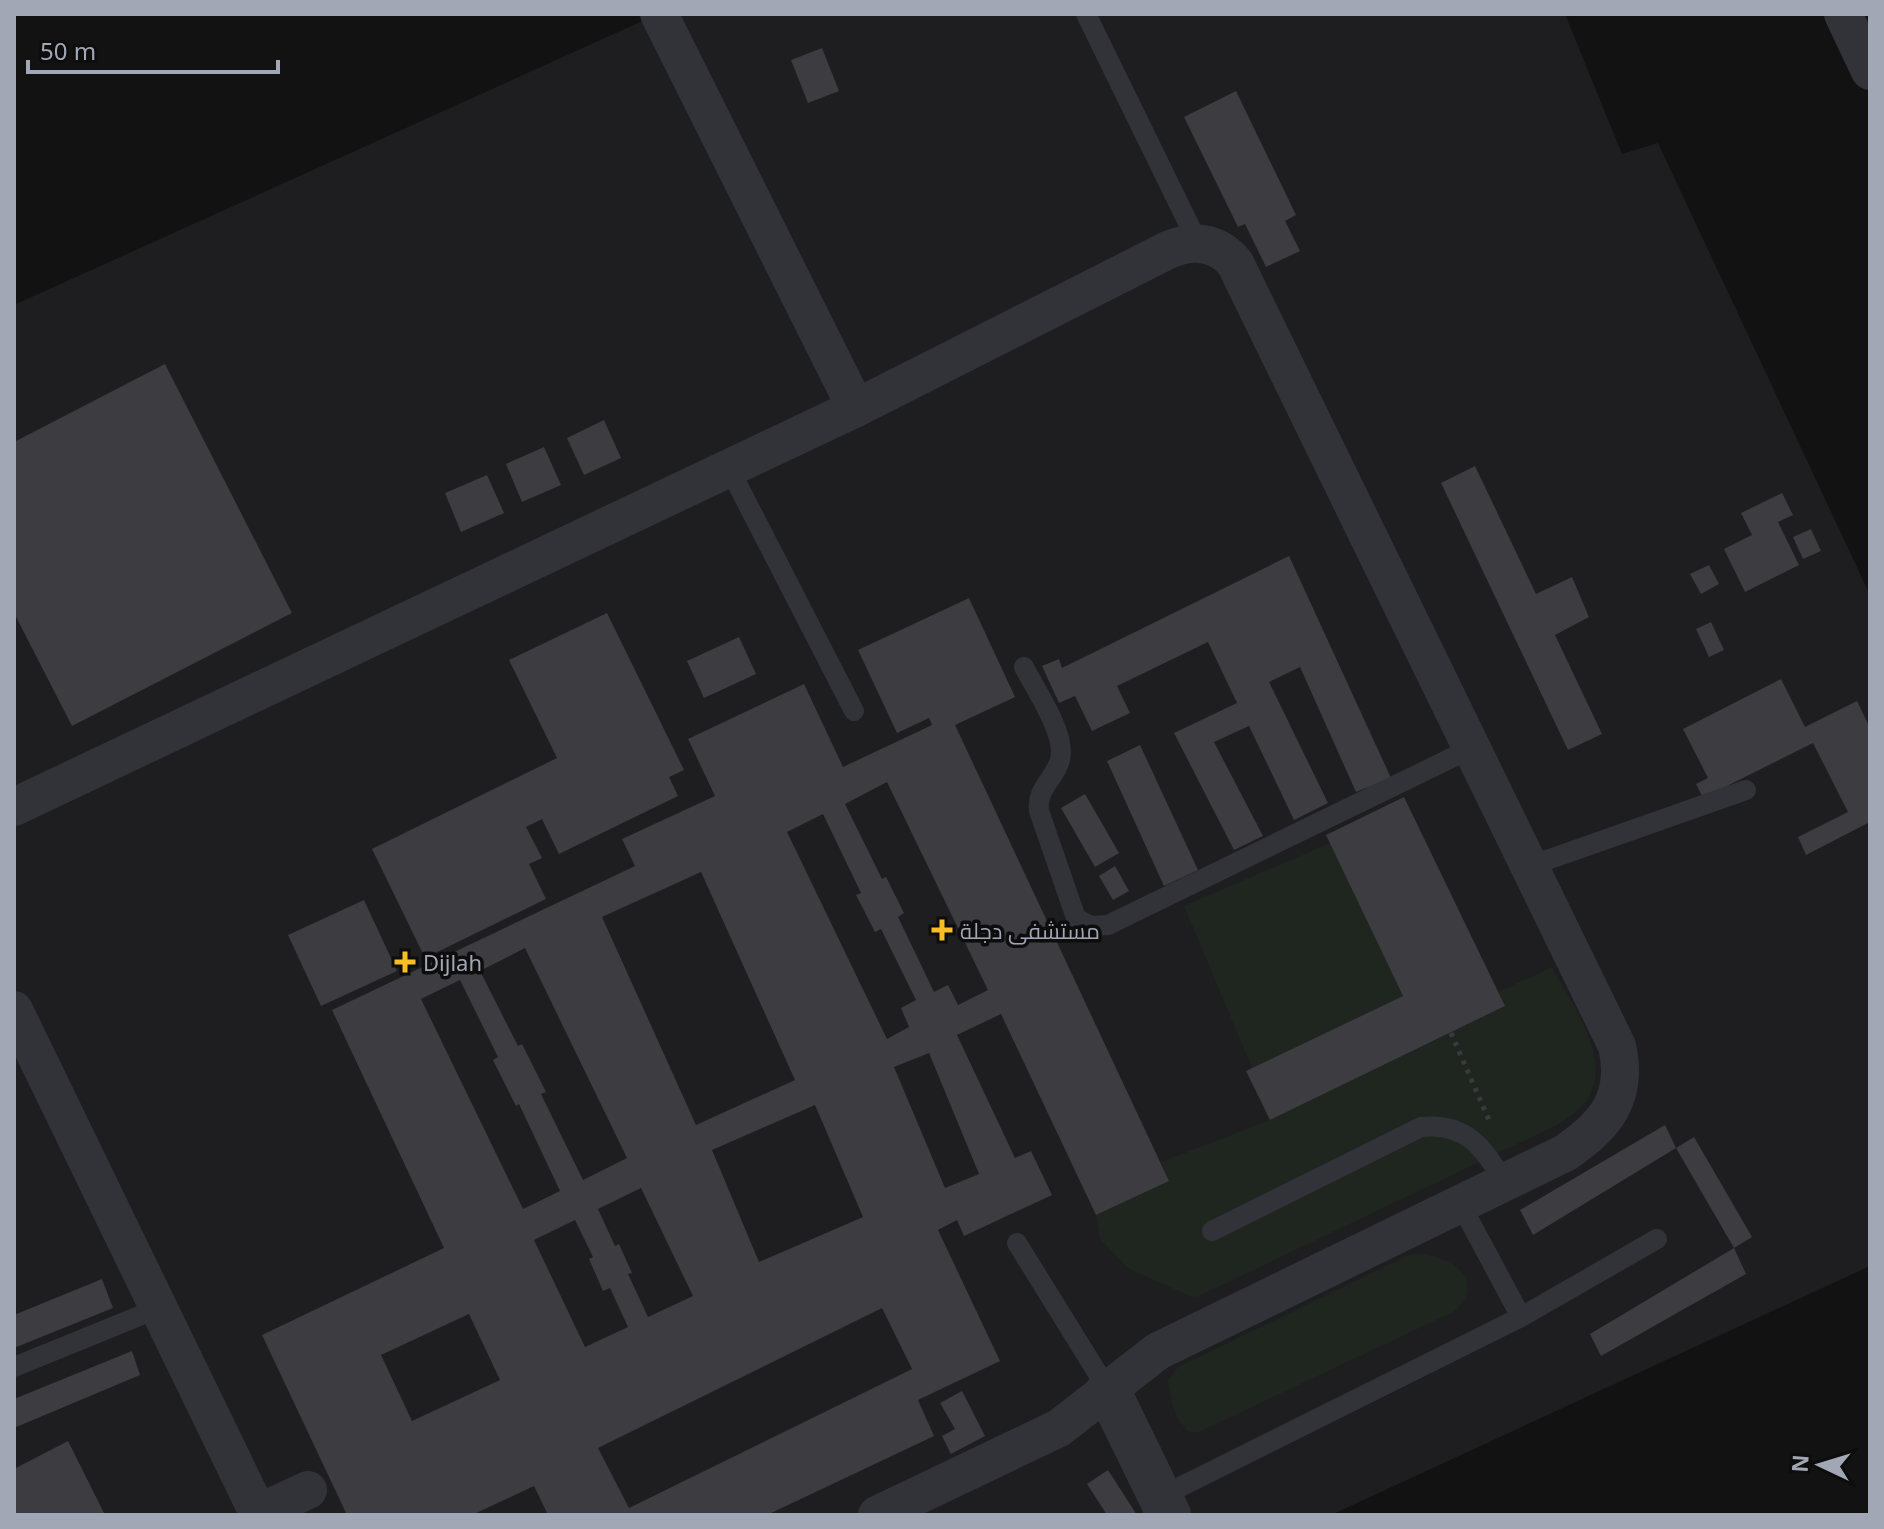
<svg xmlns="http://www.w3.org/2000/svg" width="1884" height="1529" font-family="'Noto Sans',Cairo,sans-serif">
  <rect width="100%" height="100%" fill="#121213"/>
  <polygon fill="#1e1e20" points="658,14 1565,14 1622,154 1658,143 1870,595 1870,1266 1331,1515 14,1515 14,305"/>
  <g fill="#1e261f">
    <polygon points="1330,843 1403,996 1252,1068 1184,906"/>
    <path d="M 1552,967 C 1571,1003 1615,1062 1586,1101 C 1579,1111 1567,1118 1557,1125 L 1197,1297 L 1190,1296 L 1129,1269 L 1100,1239 L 1096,1215 L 1169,1181 L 1161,1162 L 1270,1120 L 1504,1007 L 1498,992 Z"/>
    <path d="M 1411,1254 C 1445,1252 1490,1278 1455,1311 L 1197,1433 L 1188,1431 C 1173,1416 1171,1401 1168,1380 L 1178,1367 Z"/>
  </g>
  <g fill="#3c3c41" fill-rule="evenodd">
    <polygon points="822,48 839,91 808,103 791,60"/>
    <polygon points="1236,91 1296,215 1285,221 1300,251 1266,267 1245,224 1238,227 1184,117"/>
    <polygon points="165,364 292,613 72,726 14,613 14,442"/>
    <polygon points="604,420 621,458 584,475 567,438"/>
    <polygon points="544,447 561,485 522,502 506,464"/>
    <polygon points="1475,466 1536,594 1572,577 1589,617 1555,635 1602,734 1568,750 1441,483"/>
    <polygon points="487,475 504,513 461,532 445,493"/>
    <polygon points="1782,493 1793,515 1778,522 1799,565 1745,592 1724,549 1752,535 1741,513"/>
    <polygon points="1811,529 1821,551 1803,559 1793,537"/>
    <polygon points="1289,556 1391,778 1356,792 1300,667 1269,682 1328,803 1294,820 1249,726 1214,742 1263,836 1234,850 1174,733 1237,703 1208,642 1117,686 1130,713 1092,731 1075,696 1059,703 1042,666 1059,659 1062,668"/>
    <polygon points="1709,565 1719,584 1701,594 1690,574"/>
    <path d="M 969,598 L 1015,697 L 955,725 L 1169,1181 L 1096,1215 L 1001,1014 L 957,1035 L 1015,1158 L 1031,1151 L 1052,1195 L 964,1236 L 957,1220 L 938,1230 L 1000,1361 L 918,1400 L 934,1436 L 767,1515 L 548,1515 L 534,1486 L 472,1515 L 347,1515 L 262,1335 L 444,1248 L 332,1010 L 635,866 L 622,839 L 715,796 L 688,739 L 804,684 L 843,767 L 932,725 L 929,718 L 897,733 L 858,650 ZM 887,782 L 988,990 L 958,1005 L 948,985 L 934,992 L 898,917 L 904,913 L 886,877 L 882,879 L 845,804 ZM 823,814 L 861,893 L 856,895 L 875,932 L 881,929 L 916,1000 L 901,1008 L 909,1027 L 887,1039 L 787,832 ZM 701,872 L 795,1080 L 696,1125 L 602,917 ZM 525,948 L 627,1158 L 583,1180 L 541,1094 L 546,1092 L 522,1044 L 518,1046 L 480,971 ZM 460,980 L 498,1057 L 493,1060 L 516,1106 L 519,1104 L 560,1191 L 523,1209 L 421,999 ZM 929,1053 L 979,1174 L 945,1188 L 894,1067 ZM 815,1105 L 863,1217 L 759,1262 L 712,1150 ZM 641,1188 L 693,1296 L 648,1317 L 628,1274 L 632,1273 L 619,1244 L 615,1246 L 598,1209 ZM 575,1220 L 593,1257 L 589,1259 L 603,1291 L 610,1288 L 628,1327 L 585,1347 L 534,1240 ZM 882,1308 L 912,1369 L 629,1508 L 598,1448 ZM 469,1314 L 500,1380 L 412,1421 L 381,1355 Z"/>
    <polygon points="607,613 684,770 669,777 678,796 559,854 542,819 526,827 542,858 529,864 546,899 425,958 372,849 557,758 509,660"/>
    <polygon points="1711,622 1724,650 1709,657 1696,629"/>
    <polygon points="739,637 756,674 704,698 687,661"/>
    <polygon points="1781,679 1805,727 1857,701 1870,728 1870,822 1806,855 1798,837 1848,812 1813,743 1703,798 1696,784 1708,778 1683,729"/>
    <polygon points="1140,745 1198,870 1164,886 1107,761"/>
    <polygon points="1085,794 1119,853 1095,867 1061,808"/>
    <polygon points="1404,797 1505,1006 1270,1120 1246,1071 1403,996 1326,835"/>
    <polygon points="1115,866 1129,891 1113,900 1099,876"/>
    <polygon points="364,900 397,971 321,1006 288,935"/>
    <polygon points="1665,1125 1676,1148 1533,1235 1520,1210"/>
    <polygon points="1694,1137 1752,1237 1734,1248 1676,1148"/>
    <polygon points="1734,1248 1746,1274 1601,1356 1590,1334"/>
    <polygon points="102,1279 113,1308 14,1348 14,1315"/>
    <polygon points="132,1351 140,1375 14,1428 14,1399"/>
    <polygon points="962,1391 985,1436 951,1454 942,1436 955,1429 940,1403"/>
    <polygon points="68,1441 105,1515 14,1515 14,1469"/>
    <polygon points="1108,1470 1137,1515 1107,1515 1087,1484"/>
  </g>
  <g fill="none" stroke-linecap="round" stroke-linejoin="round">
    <polyline stroke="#383a40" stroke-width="5" stroke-dasharray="4 6" stroke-linecap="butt" points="1451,1033 1489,1120"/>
    <g stroke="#323339" stroke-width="20">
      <polyline points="1086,14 1198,243"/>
      <polyline points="729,468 854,711"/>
      <path d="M 1024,667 C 1035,689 1067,735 1060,760 C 1055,779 1036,788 1039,811 L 1076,918 L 1091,926 L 1108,925 L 1472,748"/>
      <polyline points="1530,866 1746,790"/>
      <polyline points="1461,1205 1521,1317"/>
      <path d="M 1212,1231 L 1421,1127 C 1467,1122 1483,1148 1505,1183"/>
      <polyline points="1017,1243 1108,1390"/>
      <polyline points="14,1367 159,1308"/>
      <polyline points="1160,1497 1521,1317 1657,1239"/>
    </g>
    <g stroke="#323339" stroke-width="38">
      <polyline points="659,14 856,408"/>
      <polyline points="1843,14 1870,71"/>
      <path d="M 14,807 L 856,408 L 1168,250 C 1193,239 1217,241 1235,263 L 1617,1046 C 1629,1098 1605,1126 1565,1153 L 1158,1351 L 1059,1428 L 877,1515"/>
      <polyline points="14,1010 259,1515"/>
      <polyline points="258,1513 308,1490"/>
    </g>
    <polyline stroke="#323339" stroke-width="44" points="1108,1390 1169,1515"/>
  </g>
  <g fill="#fbbe22" stroke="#0d0d0e" stroke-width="3">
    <path d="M938 918h8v8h8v8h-8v8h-8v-8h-8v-8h8z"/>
    <path d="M401 950h8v8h8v8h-8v8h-8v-8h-8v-8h8z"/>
  </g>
  <g text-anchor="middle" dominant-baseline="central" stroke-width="7" stroke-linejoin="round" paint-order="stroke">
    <g font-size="22" fill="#a2a7b5" stroke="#0d0d0e" text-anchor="start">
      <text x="960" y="930">مستشفى دجلة</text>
      <text x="423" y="962">Dijlah</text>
    </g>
  </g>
  <rect width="1884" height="1529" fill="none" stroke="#a2a7b5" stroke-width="32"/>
  <g transform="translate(1820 1465) rotate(274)" stroke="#0d0d0e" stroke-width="6" paint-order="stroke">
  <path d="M0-6L14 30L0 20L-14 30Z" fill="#a2a7b5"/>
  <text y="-12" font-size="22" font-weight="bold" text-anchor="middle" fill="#a2a7b5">N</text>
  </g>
  <path d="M28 60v12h250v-12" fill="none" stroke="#a2a7b5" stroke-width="4"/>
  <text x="40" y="60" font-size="24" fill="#a2a7b5" stroke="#0d0d0e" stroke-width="6" paint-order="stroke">50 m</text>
</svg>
